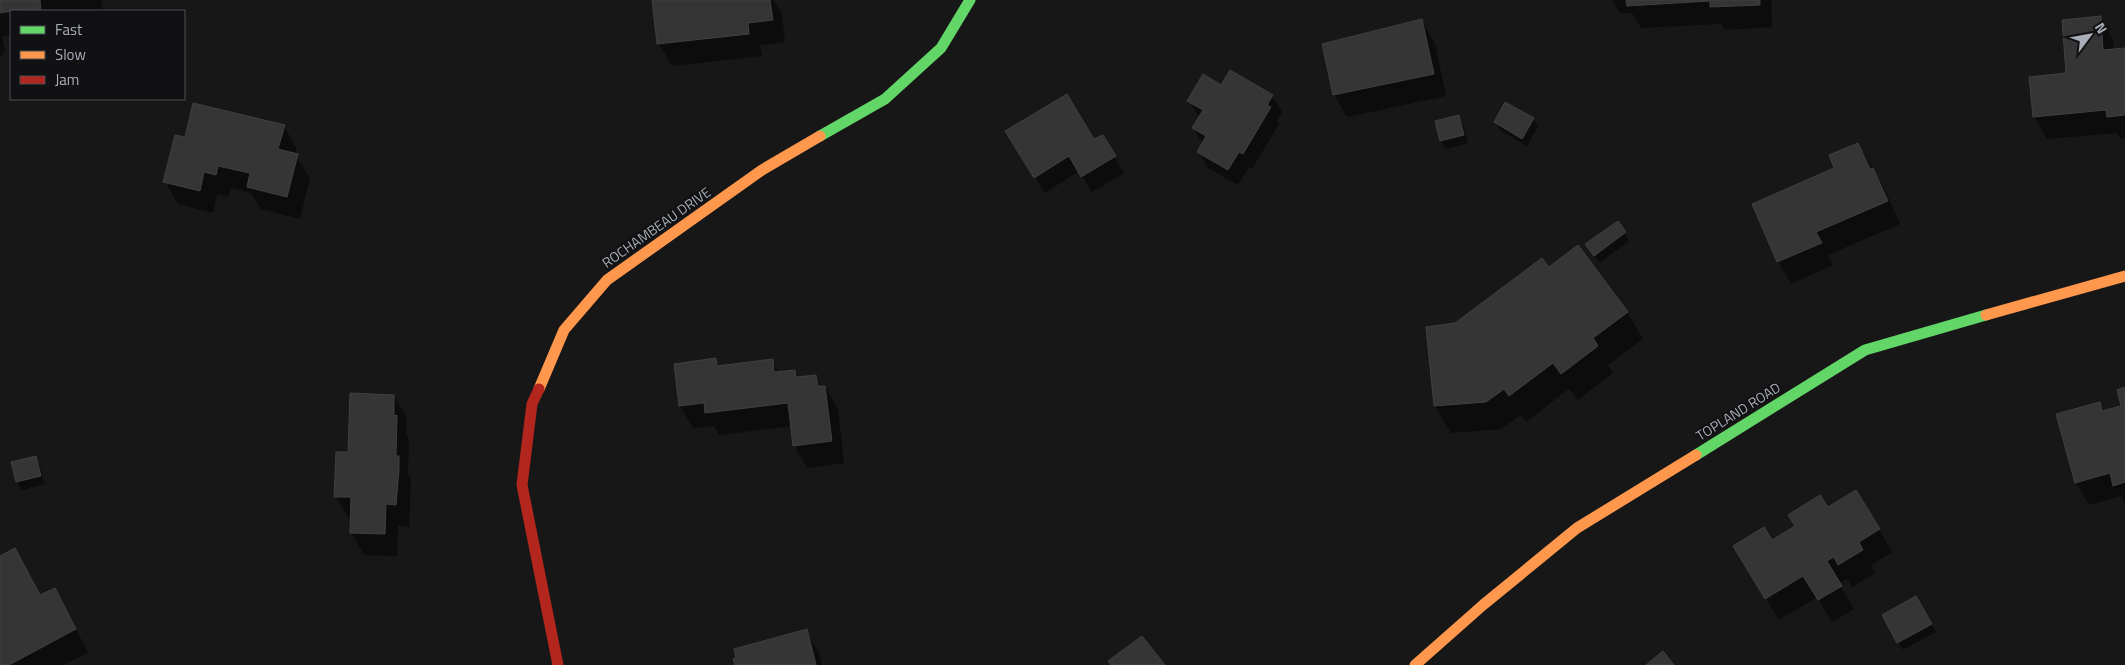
<svg xmlns="http://www.w3.org/2000/svg" width="2125" height="665" font-family="'Titillium Web',sans-serif">
  <rect width="100%" height="100%" fill="#171717"/>
  <g fill="#0007">
    <polygon points="0,0 101,0 103,10 11,11 11,35 2,37 5,51 0,57"/>
    <polygon points="653,0 773,0 782,14 785,42 760,45 762,56 672,66 659,44"/>
    <polygon points="1612,0 1771,0 1772,27 1725,30 1721,24 1641,28 1632,13 1620,13"/>
    <polygon points="2100,17 2113,40 2114,50 2125,49 2125,138 2121,139 2117,133 2047,139 2034,116 2068,75"/>
    <polygon points="1422,21 1435,43 1446,96 1347,117 1334,95 1324,45"/>
    <polygon points="1222,86 1272,96 1282,112 1277,120 1279,124 1252,169 1249,167 1238,185 1208,168 1199,152 1203,144 1193,128 1200,118 1189,101"/>
    <polygon points="1459,116 1463,124 1468,143 1446,149 1441,141"/>
    <polygon points="1533,119 1538,127 1527,146 1500,130 1495,122"/>
    <polygon points="284,126 297,149 295,155 310,178 300,219 261,209 251,193 231,188 228,197 217,194 213,213 178,204 165,181 185,139"/>
    <polygon points="1102,137 1124,173 1092,192 1079,171 1045,193 1016,147 1094,141"/>
    <polygon points="1858,144 1886,192 1900,224 1828,255 1833,265 1791,284 1778,261 1754,204 1836,169"/>
    <polygon points="1618,223 1629,241 1599,263 1587,245"/>
    <polygon points="1549,269 1627,312 1643,339 1608,365 1613,373 1578,400 1569,389 1526,422 1521,415 1501,429 1451,433 1435,406 1428,328 1456,324"/>
    <polygon points="715,360 719,367 772,360 779,373 795,371 799,378 815,376 822,387 825,387 838,409 844,463 807,468 794,445 792,426 719,435 714,426 693,428 680,406"/>
    <polygon points="2125,388 2125,503 2121,496 2089,505 2076,483 2057,415 2099,403 2104,412 2123,406"/>
    <polygon points="394,396 407,418 406,434 409,439 408,474 411,480 409,527 398,526 397,556 364,555 351,532 352,519 349,519 336,497 350,453"/>
    <polygon points="36,458 40,466 45,484 22,490 17,482"/>
    <polygon points="1828,509 1879,529 1892,552 1871,565 1875,573 1852,587 1847,579 1839,584 1854,609 1832,622 1817,597 1779,620 1747,568 1771,542"/>
    <polygon points="0,558 41,597 55,590 88,652 64,665 0,665"/>
    <polygon points="1916,597 1936,632 1903,650 1883,616"/>
    <polygon points="806,631 819,653 822,665 736,665"/>
  </g>
  <g fill="#353536" stroke="#3f4043">
    <polygon points="0,0 40,0 41,11 18,10 0,13"/>
    <polygon points="652,0 770,0 773,20 748,23 749,34 657,44"/>
    <polygon points="1626,0 1760,0 1760,5 1710,7 1710,1 1627,6"/>
    <polygon points="2101,16 2103,50 2125,48 2125,115 2107,117 2106,110 2033,117 2029,77 2066,73 2062,20"/>
    <polygon points="1422,19 1434,74 1333,95 1322,44"/>
    <polygon points="1230,70 1273,95 1267,105 1271,107 1243,154 1239,152 1228,170 1197,152 1206,136 1192,128 1203,110 1187,101 1203,74 1221,85"/>
    <polygon points="1067,94 1094,139 1103,135 1116,156 1081,177 1069,156 1034,178 1005,131"/>
    <polygon points="1505,102 1534,118 1522,139 1494,122"/>
    <polygon points="193,103 285,125 278,149 298,154 287,197 247,187 250,173 218,166 216,175 204,172 200,191 163,182 175,135 185,137"/>
    <polygon points="1459,115 1464,135 1440,141 1435,121"/>
    <polygon points="1858,143 1870,169 1873,168 1888,201 1816,232 1822,243 1777,262 1752,204 1834,168 1829,155"/>
    <polygon points="1618,221 1626,232 1594,256 1585,244"/>
    <polygon points="1578,245 1628,312 1593,338 1598,346 1561,374 1553,363 1509,396 1504,389 1486,402 1434,406 1426,327 1455,323 1542,258 1549,267"/>
    <polygon points="716,358 717,366 773,359 774,372 795,370 796,377 816,375 818,386 825,386 832,441 793,446 788,403 705,413 704,403 679,406 674,364"/>
    <polygon points="2125,387 2125,482 2113,486 2110,473 2075,483 2056,414 2100,402 2102,411 2121,406 2117,390"/>
    <polygon points="350,393 394,395 394,416 397,415 396,456 399,456 399,469 396,505 386,504 385,534 350,533 351,497 334,497 336,452 348,452"/>
    <polygon points="36,456 41,476 16,482 11,462"/>
    <polygon points="1856,490 1880,529 1859,542 1863,550 1838,565 1834,557 1827,561 1842,586 1818,600 1803,576 1765,599 1733,546 1764,527 1772,540 1795,526 1788,515 1820,495 1828,507"/>
    <polygon points="15,548 40,595 55,588 76,629 9,665 0,665 0,556"/>
    <polygon points="1916,596 1932,624 1897,643 1882,615"/>
    <polygon points="807,629 816,665 735,665 733,659 736,658 734,649"/>
    <polygon points="1142,636 1165,665 1111,665 1108,661"/>
    <polygon points="1663,651 1674,665 1646,665"/>
  </g>
  <g fill="none" stroke-linecap="round" stroke-linejoin="round">
    <g stroke="#63d668" stroke-width="11">
      <polyline points="820,136 885,99 941,48 970,0"/>
      <polyline points="1696,455 1865,350 1986,315"/>
    </g>
    <g stroke="#ff974d" stroke-width="11">
      <polyline points="1986,315 2125,276"/>
      <polyline points="539,389 564,330 607,280 762,170 820,136"/>
      <polyline points="1415,665 1483,605 1577,528 1696,455"/>
    </g>
    <polyline stroke="#b3261e" stroke-width="11" points="539,389 532,404 522,485 558,665"/>
  </g>
  <g text-anchor="middle" dominant-baseline="central" stroke-width="4" stroke-linejoin="round" paint-order="stroke">
    <g font-size="14" fill="#a8adb8" stroke="#111113">
      <text transform="translate(656 227) rotate(-35)">ROCHAMBEAU DRIVE</text>
      <text transform="translate(1738 411) rotate(-32)">TOPLAND ROAD</text>
    </g>
  </g>
  <rect x="10" y="10" width="175" height="90" fill="#111113" stroke="#4d4f55"/>
  <rect x="20" y="26" width="25" height="8" fill="#63d668" stroke="#4d4f55"/>
  <text x="55" y="35" font-size="15" fill="#a8adb8">Fast</text>
  <rect x="20" y="51" width="25" height="8" fill="#ff974d" stroke="#4d4f55"/>
  <text x="55" y="60" font-size="15" fill="#a8adb8">Slow</text>
  <rect x="20" y="76" width="25" height="8" fill="#b3261e" stroke="#4d4f55"/>
  <text x="55" y="85" font-size="15" fill="#a8adb8">Jam</text>
  <g transform="translate(2090 35) rotate(58)" stroke="#111113" stroke-width="4" paint-order="stroke">
  <path d="M0-4L9 19L0 12L-9 19Z" fill="#a8adb8"/>
  <text y="-8" font-size="14" font-weight="bold" text-anchor="middle" fill="#a8adb8">N</text>
  </g>
</svg>
